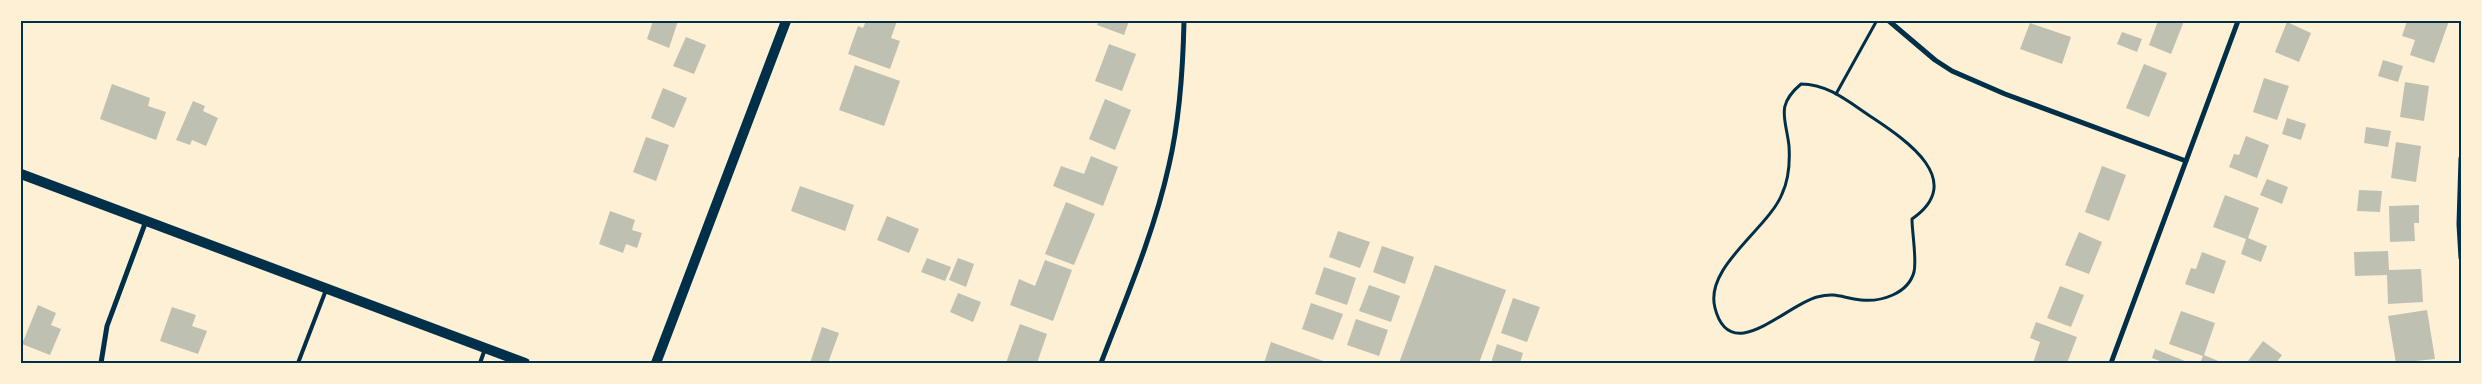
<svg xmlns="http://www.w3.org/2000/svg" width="2482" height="384" font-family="'Source Sans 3',sans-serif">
  <rect width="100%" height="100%" fill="#fdf0d5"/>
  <g fill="#bec0b2">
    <polygon points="653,21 678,21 669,48 647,39"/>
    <polygon points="866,21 897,21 891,38 900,41 890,69 848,54 858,26 863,28"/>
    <polygon points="1099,21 1129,21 1124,35 1097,25"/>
    <polygon points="2158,21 2184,21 2171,54 2149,45"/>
    <polygon points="2407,21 2449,21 2434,63 2410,55 2415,40 2402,36"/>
    <polygon points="2287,22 2311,33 2299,62 2275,52"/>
    <polygon points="2030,23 2071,37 2062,64 2020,49"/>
    <polygon points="2122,32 2142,39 2137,52 2117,44"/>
    <polygon points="686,37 706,45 694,74 673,66"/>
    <polygon points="1109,44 1136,54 1122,91 1095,81"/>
    <polygon points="2383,60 2403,66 2398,82 2378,76"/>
    <polygon points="2144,64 2167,73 2149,117 2126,108"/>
    <polygon points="855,65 900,81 884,126 839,110"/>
    <polygon points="2264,78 2289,86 2277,120 2253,112"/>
    <polygon points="2405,82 2429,86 2424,121 2400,117"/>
    <polygon points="112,84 150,98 148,106 166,112 156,140 100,119"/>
    <polygon points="663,88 687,98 674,128 651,118"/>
    <polygon points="1105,99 1131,110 1115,150 1089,139"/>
    <polygon points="193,101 205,106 203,111 218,118 206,146 192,140 190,145 176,140"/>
    <polygon points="2287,118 2306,124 2301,140 2282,134"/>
    <polygon points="2366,127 2391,131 2388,147 2364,143"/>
    <polygon points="2246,136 2269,145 2257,178 2229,167 2234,154 2239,155"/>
    <polygon points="646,137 669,145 656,181 633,172"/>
    <polygon points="2396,142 2421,146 2416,182 2391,178"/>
    <polygon points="1091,156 1118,167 1103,206 1053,186 1061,166 1084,174"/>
    <polygon points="2102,166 2126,175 2109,221 2085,212"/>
    <polygon points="2267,179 2288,187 2282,204 2260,195"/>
    <polygon points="800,186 854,205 845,231 791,211"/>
    <polygon points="2359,190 2382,191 2380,212 2357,211"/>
    <polygon points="2225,195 2259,208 2248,238 2267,246 2261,262 2241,254 2246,239 2213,227"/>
    <polygon points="1066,202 1095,214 1074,265 1045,254"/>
    <polygon points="2419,205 2419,223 2414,223 2415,241 2390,242 2389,206"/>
    <polygon points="610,211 635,220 632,230 642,233 637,248 626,244 623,253 599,244"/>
    <polygon points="887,216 919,229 909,253 877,240"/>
    <polygon points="1338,231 1370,242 1360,268 1329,257"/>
    <polygon points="2079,232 2102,242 2089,274 2065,265"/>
    <polygon points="1382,246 1414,257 1405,284 1373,272"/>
    <polygon points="2388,251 2389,270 2421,269 2423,302 2388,304 2387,275 2355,276 2354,252"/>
    <polygon points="2202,252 2226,261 2214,294 2185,284 2191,268 2196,269"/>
    <polygon points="927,258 951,267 945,281 921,272"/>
    <polygon points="958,258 974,264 966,287 949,280"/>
    <polygon points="1045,260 1072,270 1053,321 1010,305 1019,279 1035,286"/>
    <polygon points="1435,265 1506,290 1479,363 1399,363"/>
    <polygon points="1324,267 1356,278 1347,305 1315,294"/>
    <polygon points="1369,285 1400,296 1391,322 1359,311"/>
    <polygon points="2060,286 2084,295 2071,327 2047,318"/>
    <polygon points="958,293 981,302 973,322 950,312"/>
    <polygon points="1513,298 1540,307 1527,342 1501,333"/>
    <polygon points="1311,303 1343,314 1333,340 1302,329"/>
    <polygon points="38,305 56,313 51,325 61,329 50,355 22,344"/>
    <polygon points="172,307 196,315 192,326 207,331 198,354 160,341"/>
    <polygon points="2427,310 2435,359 2396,363 2388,316"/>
    <polygon points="2181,311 2215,323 2204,355 2223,363 2200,363 2203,356 2169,344"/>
    <polygon points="1356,319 1388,330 1379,356 1347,345"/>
    <polygon points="2036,322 2077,337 2067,363 2033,363 2040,342 2030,338"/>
    <polygon points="1020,324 1047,334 1037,363 1006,363"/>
    <polygon points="822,327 839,333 828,363 810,363"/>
    <polygon points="2263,341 2282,355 2276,363 2251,363 2248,361"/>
    <polygon points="1271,342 1329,363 1264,363"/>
    <polygon points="1497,344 1523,353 1520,363 1491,363"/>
    <polygon points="2155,349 2190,363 2165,363 2152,358"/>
  </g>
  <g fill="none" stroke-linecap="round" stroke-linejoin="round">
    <g stroke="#003049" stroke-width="3">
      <path d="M 1801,84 C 1829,84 1850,103 1873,118 C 1906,140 1967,181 1912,219 C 1912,233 1917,259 1914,272 C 1908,294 1881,302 1861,300 C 1842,298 1837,292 1817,297 C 1786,305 1730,367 1715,308 C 1704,267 1768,229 1782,194 C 1789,179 1790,162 1789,146 C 1786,118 1775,106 1801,84 Z"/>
      <polyline points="1836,94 1876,22"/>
    </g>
    <g stroke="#003049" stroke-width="4">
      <polyline points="298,363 326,290"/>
      <polyline points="480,363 485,349"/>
    </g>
    <g stroke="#003049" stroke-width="5">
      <polyline points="1889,21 1935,60 1952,71 2005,94 2186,161"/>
      <polyline points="2461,158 2459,224 2461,258"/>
      <polyline points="101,363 107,326 146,221"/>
      <path d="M 1101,363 C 1126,298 1154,233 1169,165 C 1180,118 1183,69 1184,21"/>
      <polyline points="2111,363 2238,21"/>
    </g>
    <g stroke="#003049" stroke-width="10">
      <polyline points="21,174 525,363"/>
      <polyline points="656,363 786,21"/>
    </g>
  </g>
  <rect width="2482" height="384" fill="none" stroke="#fdf0d5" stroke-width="45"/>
  <rect x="22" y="22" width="2438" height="340" fill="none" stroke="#003049" stroke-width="2"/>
</svg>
